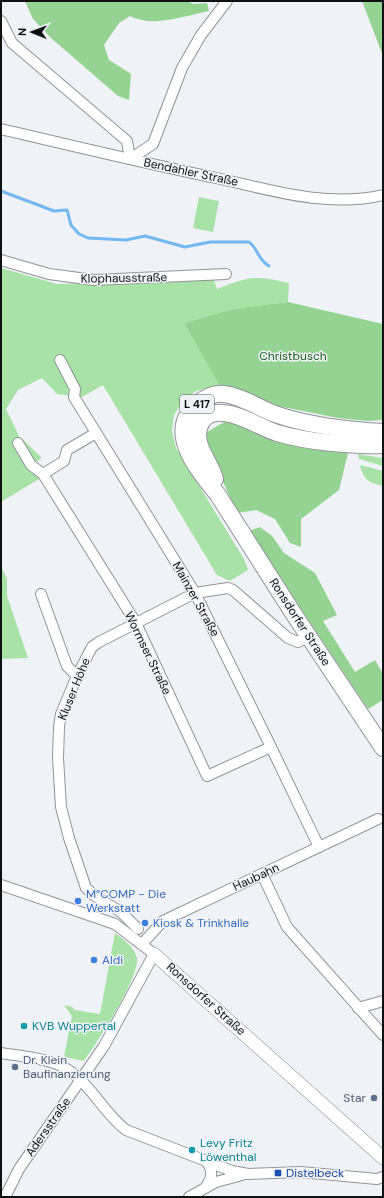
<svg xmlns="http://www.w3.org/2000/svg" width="384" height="1198" font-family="'DM Sans',sans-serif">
  <rect width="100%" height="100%" fill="#eff2f7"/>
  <g fill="#a9e2a7">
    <polygon points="199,197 219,201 213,232 193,228"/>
    <path d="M 1,268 L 57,284 L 213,278 L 217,289 C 249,276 255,275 289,283 L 288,302 L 233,309 L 184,323 L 219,385 L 196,391 L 182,402 L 174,415 L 172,431 L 176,448 L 244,559 L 248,570 L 230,581 L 217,575 L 103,385 L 82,397 L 57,394 L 42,378 L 18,390 L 6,409 L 19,436 L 42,458 L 30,465 L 39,479 L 1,502 Z"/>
    <polygon points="358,454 383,458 383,466 359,459"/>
    <path d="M 360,465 L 383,471 L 383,486 C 369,483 363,479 360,465 Z"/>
    <polygon points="1,566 7,579 7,596 28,658 1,659"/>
    <path d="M 115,933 C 123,939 135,948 137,958 C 140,977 96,1044 84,1061 L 64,1057 L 72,1016 L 64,1005 L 72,1007 L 75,1010 L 100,1014 Z"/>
  </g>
  <g fill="#95d393">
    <path d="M 25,1 L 187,1 L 193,4 L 207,3 L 209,11 C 183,16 155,28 130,16 L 119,23 L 104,45 L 109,60 L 131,74 L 129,100 L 118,96 L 51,38 L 33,19 Z"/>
    <polygon points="362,1 383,1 383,56"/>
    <polygon points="288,302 383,324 383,420 367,421 338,418 278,406 236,388 219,385 184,323 233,309"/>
    <polygon points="226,421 307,447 348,453 339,490 301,519 301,547 290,543 275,519 256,510 237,513 204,439 207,432"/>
    <polygon points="260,527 272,536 284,553 315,573 337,615 323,621 355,672 375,660 383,674 383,700 368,709 249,531"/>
  </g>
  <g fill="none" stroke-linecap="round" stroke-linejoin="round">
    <path stroke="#74b8f1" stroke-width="3" d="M 1,191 L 54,211 L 67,210 L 71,225 L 79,234 L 88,238 L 126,240 L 145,236 L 185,247 L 210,242 L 249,242 C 258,248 257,259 269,266"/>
    <defs>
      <g id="minor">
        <polyline points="1,21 12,43 127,141 130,159"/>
        <path d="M 1,129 C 73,146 144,163 216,178 C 271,190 327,208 383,195"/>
        <polyline points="130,159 153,144 182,68 201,35 227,1"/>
        <polyline points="1,260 49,274 94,280 226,274"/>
        <polyline points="60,360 75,389 74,397 195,593 271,747 319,847"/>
        <polyline points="18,443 31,465 43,474 136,623 207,776 271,747"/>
        <polyline points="43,474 64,461 67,450 96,433"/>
        <polyline points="41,594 67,666 77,676"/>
        <polyline points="262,874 287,927 383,1035"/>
        <polyline points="1,885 115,924 154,954 104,1046 19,1169 5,1197"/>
        <polyline points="138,929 121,912 95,896 86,888 69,838 61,807 58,758 59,727 61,714 77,676 92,647 99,642 195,593 228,588 233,590 288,638 298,642 309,636"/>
        <polyline points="142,944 163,921 378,819"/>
        <polyline points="358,1008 383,1001"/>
        <path d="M 1,1053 C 25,1057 55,1058 74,1074 C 94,1090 105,1114 126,1130 L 232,1171 L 248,1174 L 301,1172 L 377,1179 L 383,1177"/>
        <path d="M 206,1161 C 214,1171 212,1177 206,1187"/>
        <polyline points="189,1197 216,1182 242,1175"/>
      </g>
      <polyline id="tertiary" points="154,954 383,1158"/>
      <g id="primary">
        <path d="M 383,432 C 347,430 309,426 275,414 C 258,408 242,396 224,394 C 214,393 204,398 196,405 C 165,433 199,471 218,495 L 293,613 L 383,748"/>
        <path d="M 215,479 C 211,462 194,447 199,428 C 202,417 212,412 223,413 C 241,414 259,427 277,433 C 307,442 352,446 383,445"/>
      </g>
    </defs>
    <use href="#minor" stroke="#919498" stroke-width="12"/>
    <use href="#tertiary" stroke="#919498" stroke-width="14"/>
    <use href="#primary" stroke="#919498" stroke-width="18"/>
    <use href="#minor" stroke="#fff" stroke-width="10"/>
    <use href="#tertiary" stroke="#fff" stroke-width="13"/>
    <use href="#primary" stroke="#fff" stroke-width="16"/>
  </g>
  <g fill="#3f7fe0" stroke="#eff2f7" stroke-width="1.5">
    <circle cx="78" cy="901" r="4"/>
    <circle cx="145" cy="923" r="4"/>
    <circle cx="94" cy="960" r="4"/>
  </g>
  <g fill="#0f9aa8" stroke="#eff2f7" stroke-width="1.5">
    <circle cx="24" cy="1026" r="4"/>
    <circle cx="192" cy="1150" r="4"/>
  </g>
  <g fill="#5c6f8a" stroke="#eff2f7" stroke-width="1.5">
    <circle cx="15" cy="1067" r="4"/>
    <circle cx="374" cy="1098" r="4"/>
  </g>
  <rect fill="#1a4fb4" stroke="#eff2f7" stroke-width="1.5" x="274" y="1169" width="8" height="8" rx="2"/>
  <g text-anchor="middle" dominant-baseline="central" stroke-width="3" stroke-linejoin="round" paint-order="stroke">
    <rect fill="#eff2f7" stroke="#535457" stroke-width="1" x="180" y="395" width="34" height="18" rx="3"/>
    <g font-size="11" font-weight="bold" fill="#101113">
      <text x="197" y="404">L 417</text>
    </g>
    <g font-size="12" fill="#101113" stroke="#eff2f7">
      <text transform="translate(191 172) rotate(12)">Bendahler Straße</text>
      <text transform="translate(124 278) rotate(-1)">Klophausstraße</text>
      <text transform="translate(196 599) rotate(61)">Mainzer Straße</text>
      <text transform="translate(300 622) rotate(57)">Ronsdorfer Straße</text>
      <text transform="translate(148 653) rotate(64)">Wormser Straße</text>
      <text transform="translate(74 689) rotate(-68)">Kluser Höhe</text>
      <text transform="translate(256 877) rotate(-25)">Haubahn</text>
      <text transform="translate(206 999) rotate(42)">Ronsdorfer Straße</text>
      <text transform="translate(48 1127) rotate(-55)">Adersstraße</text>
    </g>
    <g font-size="12" fill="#1c5a1e" stroke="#eff2f7">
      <text x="293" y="356">Christbusch</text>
    </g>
    <g font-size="12" fill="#366cbe" stroke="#eff2f7" text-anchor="start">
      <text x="86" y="894">M°COMP - Die<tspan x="86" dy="14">Werkstatt</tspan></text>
      <text x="153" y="923">Kiosk &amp; Trinkhalle</text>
      <text x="102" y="960">Aldi</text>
    </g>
    <g font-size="12" fill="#0d838f" stroke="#eff2f7" text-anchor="start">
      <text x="32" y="1026">KVB Wuppertal</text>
      <text x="200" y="1143">Levy Fritz<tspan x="200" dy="14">Löwenthal</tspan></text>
    </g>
    <g font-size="12" fill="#4e5e75" stroke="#eff2f7" text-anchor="start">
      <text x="23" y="1060">Dr. Klein<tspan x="23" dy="14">Baufinanzierung</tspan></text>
      <text x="366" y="1098" text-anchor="end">Star</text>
    </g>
    <g font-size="12" fill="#164399" stroke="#eff2f7" text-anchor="start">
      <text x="286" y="1173">Distelbeck</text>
    </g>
  </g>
  <rect width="384" height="1198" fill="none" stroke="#101113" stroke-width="4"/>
  <g transform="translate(32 32) rotate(271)" stroke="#eff2f7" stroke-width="3" paint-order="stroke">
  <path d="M0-3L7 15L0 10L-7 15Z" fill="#101113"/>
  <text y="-6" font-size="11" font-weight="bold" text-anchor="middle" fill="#101113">N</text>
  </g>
</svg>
